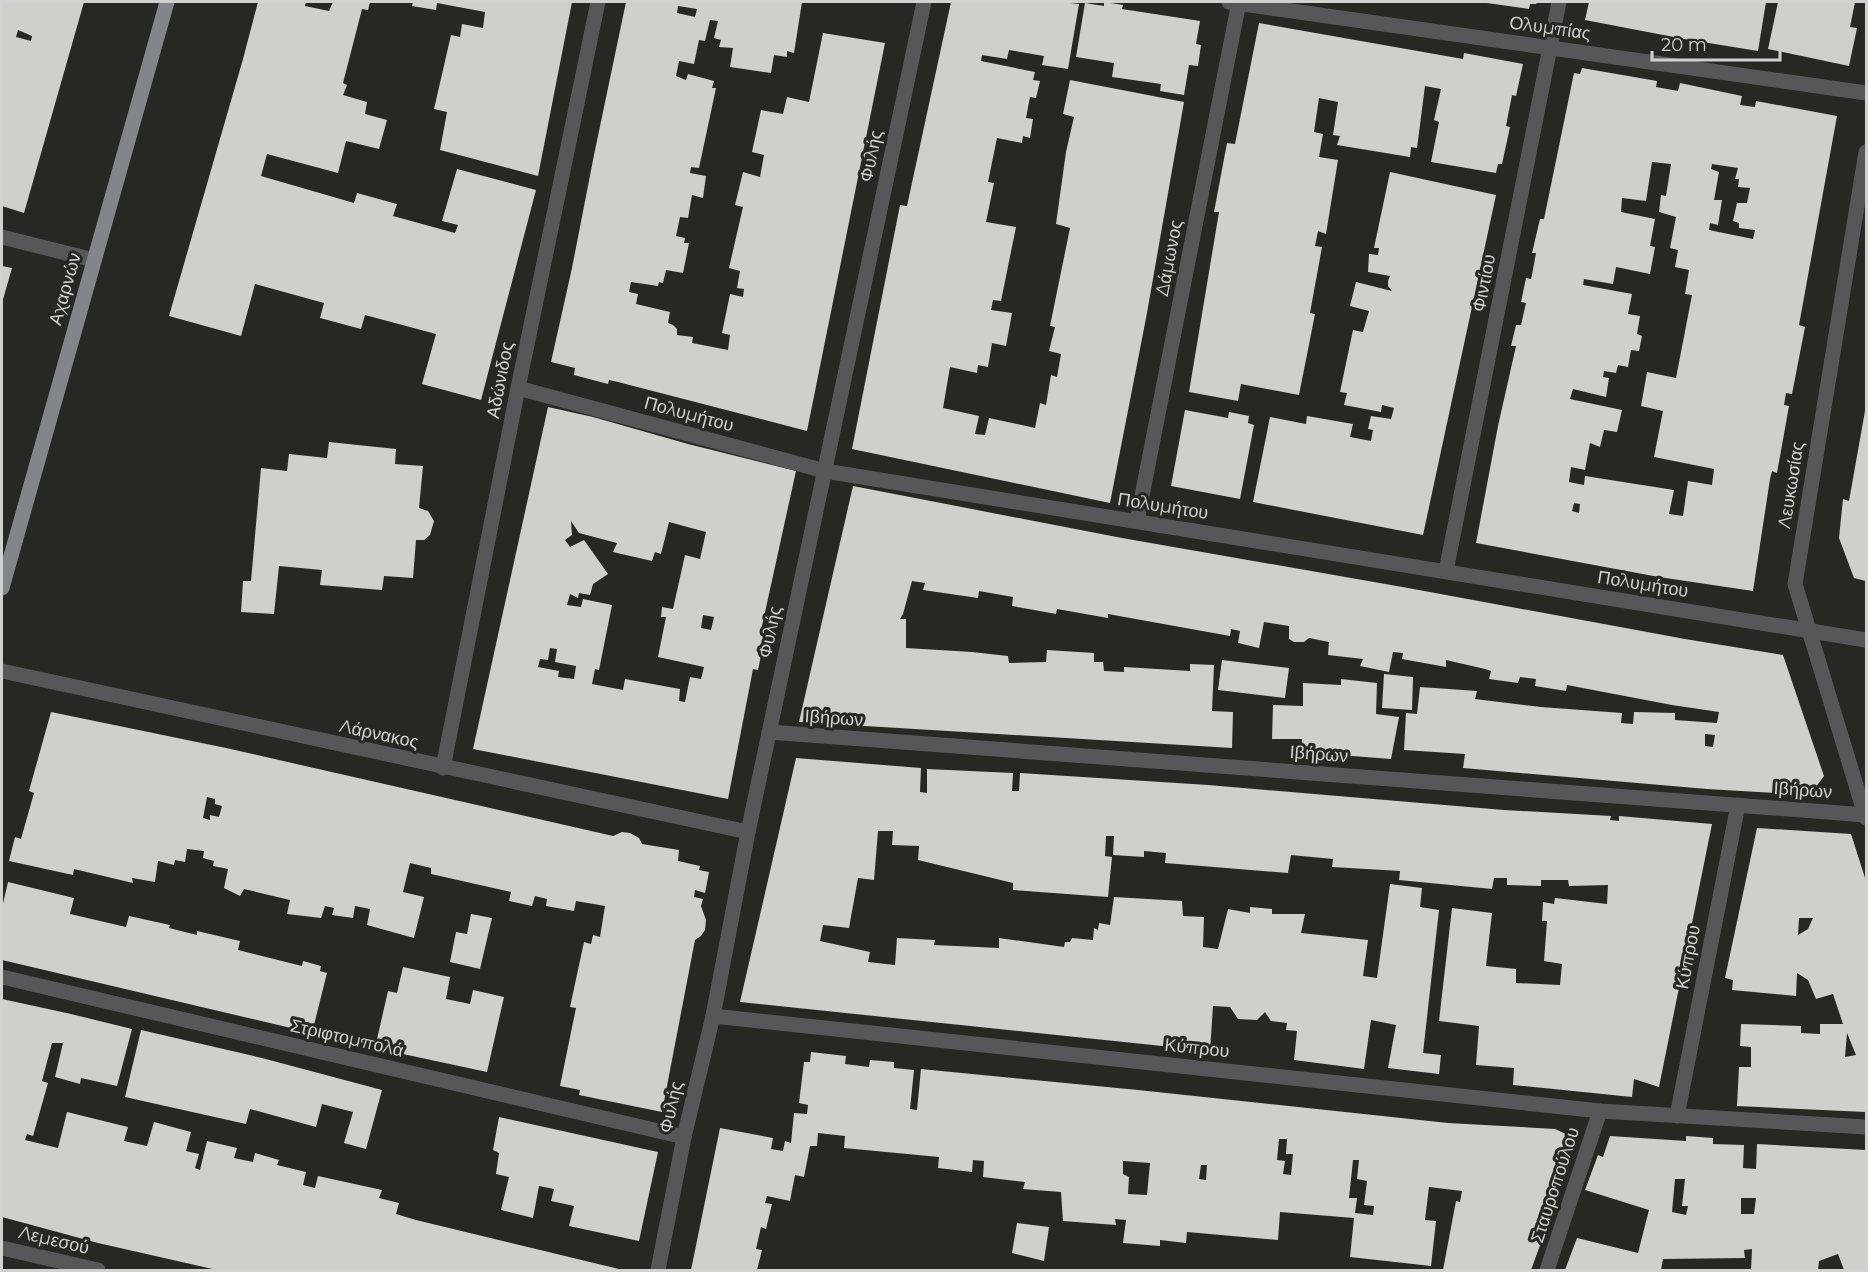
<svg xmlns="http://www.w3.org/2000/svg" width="1868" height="1272" font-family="Montserrat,sans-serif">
  <rect width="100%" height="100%" fill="#262824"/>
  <g fill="#ced1cb" fill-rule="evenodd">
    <path d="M 2,2 L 84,2 L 24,213 L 2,206 ZM 18,30 L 32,36 L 31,41 L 16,37 Z"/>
    <polygon points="258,2 306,2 305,6 329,11 333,2 370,2 368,10 362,9 343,83 347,85 343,95 367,102 365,114 387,120 379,149 346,141 338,173 267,154 261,176 354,203 357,193 397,204 393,216 455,233 458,225 442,221 457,169 536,190 481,400 422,384 436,334 365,315 361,329 320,318 324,303 255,284 241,336 169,316 243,59"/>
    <polygon points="413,2 572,2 538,176 440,150 447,112 434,109 451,35 460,37 462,24 483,28 485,12 437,3 436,10 412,6"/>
    <path d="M 626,2 L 802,2 L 794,53 L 787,51 L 787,57 L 774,55 L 771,73 L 730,67 L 733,48 L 719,47 L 721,40 L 714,38 L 718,21 L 710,20 L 705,41 L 699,40 L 694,64 L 679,61 L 676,76 L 686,80 L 688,74 L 714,81 L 712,88 L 716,88 L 699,168 L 691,167 L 690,173 L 706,176 L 703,198 L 692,195 L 688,218 L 680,217 L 676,236 L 685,238 L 684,243 L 689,243 L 683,273 L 666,270 L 663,283 L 659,282 L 658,286 L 631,282 L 629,292 L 638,294 L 636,304 L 670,312 L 668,323 L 673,325 L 677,329 L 677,335 L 693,337 L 692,343 L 728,350 L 730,335 L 722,333 L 730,294 L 743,297 L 744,289 L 737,288 L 740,271 L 729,268 L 743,207 L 735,205 L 743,172 L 760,177 L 764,155 L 752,152 L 761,110 L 783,114 L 787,97 L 809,102 L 823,33 L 885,43 L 807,431 L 618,382 L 609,380 L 608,384 L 574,375 L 575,368 L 551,362 L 572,268 L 594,155 ZM 678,6 L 697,9 L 695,17 L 677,13 Z"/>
    <polygon points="951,2 1061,2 1079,4 1068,69 1042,65 1044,56 1009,50 1007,59 982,55 981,61 1035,72 1033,80 1040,81 1036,98 1030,97 1026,118 1033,119 1030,138 1023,136 1022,143 997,138 988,182 994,183 986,222 1016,227 1001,301 993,300 991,310 1012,313 1006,346 992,343 988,367 978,365 977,373 950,367 943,408 979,416 975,434 985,435 989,418 1035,428 1040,403 1046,405 1051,375 1057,377 1061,354 1049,351 1055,327 1050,326 1070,228 1056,224 1066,152 1074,117 1063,114 1070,80 1184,102 1147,313 1110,503 852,449 900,205 907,206"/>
    <polygon points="1104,2 1123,5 1122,9 1200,21 1196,44 1201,45 1198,66 1189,65 1184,95 1160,91 1161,84 1112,77 1114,63 1076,57 1085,3 1104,6"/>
    <polygon points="1487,2 1537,2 1536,4 1530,4 1529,9 1487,3"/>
    <polygon points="1589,2 1766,2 1758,51 1684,39 1585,20"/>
    <polygon points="1778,2 1855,2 1850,27 1857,28 1849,66 1768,49"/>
    <polygon points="1259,23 1463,59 1464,53 1523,64 1516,96 1512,95 1506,126 1510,127 1502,164 1498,164 1496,173 1431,162 1439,122 1434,120 1441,89 1425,86 1417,148 1411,147 1410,157 1337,145 1340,136 1333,135 1338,102 1319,98 1314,132 1323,134 1319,157 1338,160 1326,234 1318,231 1315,246 1322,247 1310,313 1315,314 1299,395 1241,384 1238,401 1189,392 1219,212 1214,212 1227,143 1235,144"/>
    <path d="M 1582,68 L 1657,81 L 1656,87 L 1678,91 L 1680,83 L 1742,96 L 1740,105 L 1755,107 L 1756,101 L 1837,116 L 1799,325 L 1805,327 L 1792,394 L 1786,393 L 1784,405 L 1789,406 L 1777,473 L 1772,471 L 1770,479 L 1753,591 L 1659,577 L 1476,543 L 1498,426 L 1516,346 L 1511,346 L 1516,325 L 1521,325 L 1526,303 L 1521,302 L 1526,278 L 1531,279 L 1532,275 L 1536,253 L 1532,253 L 1540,219 L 1544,219 L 1574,73 L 1580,74 ZM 1652,162 L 1671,164 L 1666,196 L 1661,195 L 1659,212 L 1676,217 L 1670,248 L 1678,250 L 1675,267 L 1689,270 L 1685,294 L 1692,295 L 1676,378 L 1647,372 L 1641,406 L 1663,411 L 1654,457 L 1714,469 L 1712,485 L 1688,481 L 1683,516 L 1669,514 L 1674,490 L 1585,476 L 1584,485 L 1569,482 L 1571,467 L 1585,470 L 1590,443 L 1600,447 L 1604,430 L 1617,432 L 1622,410 L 1570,399 L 1573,389 L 1606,397 L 1609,378 L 1603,377 L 1604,371 L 1616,373 L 1618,365 L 1628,367 L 1631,350 L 1639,351 L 1642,336 L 1637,334 L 1640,316 L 1628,314 L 1632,294 L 1583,285 L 1584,279 L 1613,284 L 1616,267 L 1650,274 L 1655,247 L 1650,246 L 1655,219 L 1621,212 L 1622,198 L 1646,201 ZM 1712,164 L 1738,168 L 1735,179 L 1739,179 L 1738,187 L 1750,188 L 1747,203 L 1737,203 L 1733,221 L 1739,223 L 1739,228 L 1755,230 L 1753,239 L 1709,230 L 1710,223 L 1718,225 L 1722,200 L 1714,200 L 1719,172 L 1711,169 ZM 1574,503 L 1580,504 L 1579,513 L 1572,511 Z"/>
    <polygon points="1390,172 1496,195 1423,535 1253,502 1270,417 1306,424 1307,416 1353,424 1350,437 1371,441 1373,430 1368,429 1371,416 1391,419 1394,408 1382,405 1381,412 1344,405 1347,393 1340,392 1353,330 1363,332 1369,311 1350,306 1356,282 1392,291 1388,286 1388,281 1390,276 1368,272 1369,254 1378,255 1379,248 1374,248"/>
    <polygon points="2,266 12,268 2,303"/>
    <path d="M 548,407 L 593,417 L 688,444 L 796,471 L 760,635 L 765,636 L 758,670 L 753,669 L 728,799 L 473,749 ZM 571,521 L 579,533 L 617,543 L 613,552 L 652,561 L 655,552 L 661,554 L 669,522 L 706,532 L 700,559 L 685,555 L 673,609 L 662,607 L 661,617 L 666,617 L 658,657 L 704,667 L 701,679 L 690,677 L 685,702 L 679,701 L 680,689 L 625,679 L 623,690 L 592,684 L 595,669 L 599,670 L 612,605 L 583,599 L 581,607 L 567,605 L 570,594 L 578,598 L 579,593 L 590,595 L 593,584 L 608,574 L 584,540 L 570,547 L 565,540 L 572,535 ZM 703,615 L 714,617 L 711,630 L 701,628 ZM 550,648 L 557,649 L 555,662 L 576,666 L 574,679 L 558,677 L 559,671 L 538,667 L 540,659 L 548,660 Z"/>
    <polygon points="1185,410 1228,418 1229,412 1249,416 1248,423 1254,425 1240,499 1171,486"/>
    <polygon points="1865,411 1866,411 1866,581 1854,578 1839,538 1843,499 1849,501"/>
    <polygon points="329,442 396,449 395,464 423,466 419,508 428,511 434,521 430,535 424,540 416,540 413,578 384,576 382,590 320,585 322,570 279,566 274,614 241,612 243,581 251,581 261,468 287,471 289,454 327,458"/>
    <path d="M 853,486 L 1122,538 L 1408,588 L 1685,639 L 1783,655 L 1824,776 L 1810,795 L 1707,789 L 1463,768 L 1465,754 L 1404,750 L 1406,713 L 1417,714 L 1420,687 L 1477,691 L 1475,699 L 1541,707 L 1622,713 L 1621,723 L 1633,724 L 1634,712 L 1675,713 L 1675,720 L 1717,723 L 1719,712 L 1672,705 L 1567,685 L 1566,691 L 1535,686 L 1536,679 L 1520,677 L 1518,683 L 1489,679 L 1491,671 L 1485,669 L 1446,660 L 1446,667 L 1402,659 L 1403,653 L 1393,652 L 1389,672 L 1360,666 L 1363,659 L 1328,655 L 1329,642 L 1309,638 L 1304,642 L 1294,642 L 1289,639 L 1289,626 L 1264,622 L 1259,648 L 1238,643 L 1240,631 L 1231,629 L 1230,636 L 1108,614 L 1108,618 L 1057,609 L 1056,614 L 1012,606 L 1013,597 L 979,591 L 978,598 L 923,590 L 925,583 L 912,581 L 903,614 L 900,619 L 906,619 L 906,648 L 972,652 L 1008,656 L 1009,663 L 1046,662 L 1047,650 L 1094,653 L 1094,662 L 1103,662 L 1104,671 L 1124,672 L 1124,667 L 1190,671 L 1190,664 L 1214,665 L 1212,711 L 1233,712 L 1232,748 L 799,722 ZM 1705,734 L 1715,735 L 1713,747 L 1705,746 Z"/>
    <polygon points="1222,660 1289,668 1285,698 1218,690"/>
    <polygon points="1384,674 1413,677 1412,710 1382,708"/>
    <polygon points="1341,679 1377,683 1376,714 1399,717 1391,759 1301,752 1302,739 1272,739 1273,705 1303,706 1303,683 1341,685"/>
    <path d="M 51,712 L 226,748 L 613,836 L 622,832 L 630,833 L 639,838 L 642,844 L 679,850 L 678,861 L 700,866 L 699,870 L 709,872 L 705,893 L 695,890 L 694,897 L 703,899 L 701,906 L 706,920 L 705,930 L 701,936 L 695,940 L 662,1112 L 579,1095 L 580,1090 L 560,1086 L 576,1008 L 570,1007 L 584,942 L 591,944 L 593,935 L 600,937 L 605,906 L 576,901 L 574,911 L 546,906 L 547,899 L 535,896 L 532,906 L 509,901 L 511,892 L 431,874 L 431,868 L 410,863 L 403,892 L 424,897 L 414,938 L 367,925 L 370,909 L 355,906 L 353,918 L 332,915 L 334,908 L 325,906 L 321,918 L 287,914 L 290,900 L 244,889 L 240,896 L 224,888 L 228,869 L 213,866 L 214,861 L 203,858 L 204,851 L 187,849 L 185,862 L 175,860 L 174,865 L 158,861 L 155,882 L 132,878 L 133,883 L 74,869 L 73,875 L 9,861 L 15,837 L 21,839 L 34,793 L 29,791 ZM 207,797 L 215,799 L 215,804 L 222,806 L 219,817 L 210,815 L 210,820 L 203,818 Z"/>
    <polygon points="796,758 921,768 920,792 927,793 927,769 1013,773 1012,791 1019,791 1020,773 1208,785 1504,810 1611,816 1610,820 1619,821 1619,816 1712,824 1659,1087 1634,1079 1632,1097 1513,1085 1514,1068 1476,1065 1479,1026 1439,1021 1452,908 1492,913 1486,966 1516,969 1516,983 1560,985 1562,964 1544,961 1547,921 1542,921 1543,902 1554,904 1555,898 1607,904 1608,885 1569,886 1568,880 1541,880 1541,886 1507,885 1507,878 1494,878 1492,889 1399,880 1400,871 1332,867 1333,859 1291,855 1288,873 1165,863 1166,853 1144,851 1144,857 1113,855 1114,836 1106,836 1105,856 1112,857 1108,897 1013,890 1013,883 918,860 919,846 892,845 893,831 878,831 874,880 858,878 849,928 823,925 820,941 870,952 868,962 895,965 897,938 935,940 934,945 999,948 999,938 1064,947 1065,942 1070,942 1072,938 1093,940 1094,928 1098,930 1099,923 1110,925 1114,897 1182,901 1183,916 1204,917 1203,947 1218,949 1228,909 1250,913 1250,907 1272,909 1272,914 1305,914 1301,933 1368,940 1363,976 1377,978 1390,884 1422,888 1420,907 1439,910 1423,1053 1441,1055 1439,1074 1388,1068 1396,1025 1371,1020 1364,1069 1294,1060 1297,1031 1286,1030 1287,1023 1271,1021 1265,1012 1257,1020 1238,1019 1230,1007 1213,1006 1210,1051 740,1002"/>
    <path d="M 1757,828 L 1851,834 L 1866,881 L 1866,1112 L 1737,1106 L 1739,1067 L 1751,1067 L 1751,1047 L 1740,1046 L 1741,1024 L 1801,1026 L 1801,1033 L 1820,1034 L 1820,1024 L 1843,1024 L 1833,994 L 1816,999 L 1808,980 L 1797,973 L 1796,996 L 1732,990 L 1733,980 L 1725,978 ZM 1799,918 L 1813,918 L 1808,929 L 1798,935 ZM 1847,1033 L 1856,1055 L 1845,1057 Z"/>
    <polygon points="8,882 74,898 70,914 126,927 129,916 170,925 169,928 197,935 197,931 240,941 238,950 302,966 303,961 321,966 320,971 327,973 312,1033 2,960 2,908"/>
    <polygon points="471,914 492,918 480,969 450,962 456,932 467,934"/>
    <polygon points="403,967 450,977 446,999 470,1004 473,990 504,997 487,1072 375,1048 388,991 397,993"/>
    <polygon points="2,999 71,1014 132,1029 117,1086 81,1078 80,1084 55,1077 63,1043 52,1043 42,1081 48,1083 33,1136 27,1134 25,1140 58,1148 67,1112 128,1127 124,1141 147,1146 154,1122 191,1132 186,1151 199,1154 195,1168 200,1170 207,1141 237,1148 234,1158 253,1162 255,1153 279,1160 277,1165 306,1172 303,1185 315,1188 318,1176 382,1190 379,1198 399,1203 396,1214 416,1220 623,1270 217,1270 98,1243 2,1217"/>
    <polygon points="141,1030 262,1058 382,1090 366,1149 344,1143 353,1112 322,1104 316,1127 250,1109 246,1124 125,1097"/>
    <path d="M 811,1052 L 846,1056 L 845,1064 L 869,1067 L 870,1060 L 894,1062 L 894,1068 L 914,1070 L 910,1109 L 917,1110 L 921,1069 L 1138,1090 L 1448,1123 L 1555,1129 L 1566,1134 L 1570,1140 L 1551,1213 L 1545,1211 L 1540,1227 L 1546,1229 L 1531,1270 L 1443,1270 L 1456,1201 L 1460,1202 L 1462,1191 L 1429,1187 L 1425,1220 L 1436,1221 L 1431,1266 L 1350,1257 L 1354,1218 L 1280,1212 L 1278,1240 L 1187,1232 L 1186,1243 L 1160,1240 L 1160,1246 L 1123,1243 L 1126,1220 L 1115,1219 L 1116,1225 L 1063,1221 L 1061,1192 L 1023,1189 L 1025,1182 L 983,1177 L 984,1161 L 973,1160 L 972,1172 L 938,1168 L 939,1157 L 844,1148 L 845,1136 L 818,1133 L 817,1146 L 810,1146 L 804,1177 L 795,1175 L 790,1201 L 767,1196 L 765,1203 L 772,1204 L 766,1229 L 761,1227 L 756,1249 L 762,1250 L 757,1270 L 691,1270 L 720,1128 L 773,1138 L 771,1149 L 783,1151 L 785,1141 L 791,1143 L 794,1113 L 807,1114 L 808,1105 L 799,1103 L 804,1062 L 810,1062 ZM 1279,1139 L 1287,1139 L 1286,1154 L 1293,1154 L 1291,1175 L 1283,1174 L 1285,1161 L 1277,1160 ZM 1353,1160 L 1359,1160 L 1357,1179 L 1367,1181 L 1364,1205 L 1374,1206 L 1373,1215 L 1355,1213 L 1357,1198 L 1349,1198 ZM 1123,1161 L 1150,1163 L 1147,1195 L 1128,1194 L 1129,1177 L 1123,1174 ZM 1201,1165 L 1207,1165 L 1206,1180 L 1199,1179 Z"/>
    <polygon points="499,1117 658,1152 639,1241 569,1226 574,1206 551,1201 554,1189 539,1186 533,1218 501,1210 509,1177 496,1174 499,1153 493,1150"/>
    <path d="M 1610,1136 L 1686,1141 L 1686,1136 L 1713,1138 L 1713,1144 L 1744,1145 L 1743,1168 L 1756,1169 L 1757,1144 L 1866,1150 L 1866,1270 L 1844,1270 L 1838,1254 L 1819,1261 L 1818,1270 L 1751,1270 L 1752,1249 L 1744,1250 L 1745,1258 L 1663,1259 L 1661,1270 L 1565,1270 L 1577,1238 L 1638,1253 L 1649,1210 L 1585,1190 L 1598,1155 L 1603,1157 ZM 1675,1179 L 1685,1179 L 1682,1206 L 1688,1206 L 1686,1215 L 1672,1212 ZM 1741,1198 L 1756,1198 L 1754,1214 L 1741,1214 Z"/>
    <polygon points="1017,1223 1049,1227 1044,1261 1012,1253"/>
  </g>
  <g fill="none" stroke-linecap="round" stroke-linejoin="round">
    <g stroke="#555759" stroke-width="15">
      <polyline points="1229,2 1866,93"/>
      <polyline points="1866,152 1795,584 1866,818"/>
      <polyline points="2,237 94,260"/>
      <polyline points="518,388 825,471 1866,640"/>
      <polyline points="1137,521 1239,2"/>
      <polyline points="1446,571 1559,2"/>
      <polyline points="2,671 748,832"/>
      <polyline points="769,732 1866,815"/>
      <polyline points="443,768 518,388 598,2"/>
      <polyline points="2,977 684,1137"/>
      <polyline points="713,1016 1600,1111 1866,1127"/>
      <polyline points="1677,1116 1738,805"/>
      <polyline points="2,1248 98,1270"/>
      <polyline points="658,1270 684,1137 713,1016 748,832 924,2"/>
      <polyline points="1547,1270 1600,1111"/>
    </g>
    <polyline stroke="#828589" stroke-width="15" points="2,588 167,2"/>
  </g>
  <g text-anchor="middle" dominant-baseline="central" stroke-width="6" stroke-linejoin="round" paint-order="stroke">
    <g font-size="18" fill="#d1d2cf" stroke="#262824">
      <text transform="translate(1550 28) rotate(8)">Ολυμπίας</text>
      <text transform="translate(871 156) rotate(-78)">Φυλής</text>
      <text transform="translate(1169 258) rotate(-79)">Δάμωνος</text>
      <text transform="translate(1484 283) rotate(-79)">Φιντίου</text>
      <text transform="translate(65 289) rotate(-74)">Αχαρνών</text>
      <text transform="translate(500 380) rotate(-79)">Αδώνιδος</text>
      <text transform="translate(689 414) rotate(15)">Πολυμήτου</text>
      <text transform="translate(1791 485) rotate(-81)">Λευκωσίας</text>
      <text transform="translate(1163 506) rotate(9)">Πολυμήτου</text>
      <text transform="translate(1643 584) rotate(9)">Πολυμήτου</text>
      <text transform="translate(770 632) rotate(-78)">Φυλής</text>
      <text transform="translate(834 718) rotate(4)">Ιβήρων</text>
      <text transform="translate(379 734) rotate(12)">Λάρνακος</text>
      <text transform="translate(1319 754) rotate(4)">Ιβήρων</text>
      <text transform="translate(1803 790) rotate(4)">Ιβήρων</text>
      <text transform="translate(1688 957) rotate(-79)">Κύπρου</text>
      <text transform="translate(347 1038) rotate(13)">Στριφτομπολά</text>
      <text transform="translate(1197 1048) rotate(6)">Κύπρου</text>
      <text transform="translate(671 1107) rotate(-77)">Φυλής</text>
      <text transform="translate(1555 1185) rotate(-72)">Σταυροπούλου</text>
      <text transform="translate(54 1240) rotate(13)">Λεμεσού</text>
    </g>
  </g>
  <rect width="1868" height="1272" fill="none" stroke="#d1d2cf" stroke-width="6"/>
  <path d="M1652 51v9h128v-9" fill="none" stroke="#d1d2cf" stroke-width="3"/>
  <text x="1661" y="51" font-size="18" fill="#d1d2cf" stroke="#262824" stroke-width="4.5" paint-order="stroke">20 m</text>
</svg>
